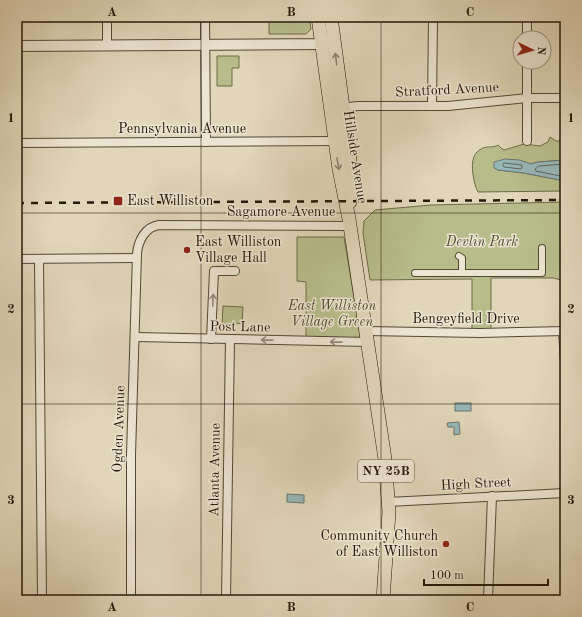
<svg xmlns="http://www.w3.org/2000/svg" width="582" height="617" font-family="'Old Standard TT',serif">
  <rect width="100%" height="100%" fill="#e1d6b9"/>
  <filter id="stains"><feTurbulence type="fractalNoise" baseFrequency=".005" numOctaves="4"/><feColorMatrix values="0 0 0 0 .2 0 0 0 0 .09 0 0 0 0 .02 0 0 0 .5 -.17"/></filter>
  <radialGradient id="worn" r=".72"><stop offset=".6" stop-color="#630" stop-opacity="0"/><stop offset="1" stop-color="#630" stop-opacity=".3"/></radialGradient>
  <g fill="#b8bc8b" stroke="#6e6a4a">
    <polygon points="269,20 306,20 310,22 311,29 306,34 269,34"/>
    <polygon points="217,56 239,56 239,68 232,68 232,86 217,86"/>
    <path d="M 550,137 L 556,141 L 565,141 L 565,160 L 538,162 L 531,164 L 525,162 L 498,170 L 524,173 L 565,181 L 565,191 L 478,192 C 474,185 470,165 474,157 C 475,153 479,150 483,148 C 488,146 493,148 498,145 L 501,148 L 504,150 L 524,144 L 540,146 L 548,142 Z"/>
    <polygon points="565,202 565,284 561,280 553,278 491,278 491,332 472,332 472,279 370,280 363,233 364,221 375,210 431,205"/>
    <polygon points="297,237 344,237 361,340 306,340 306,282 297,281"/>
    <polygon points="223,306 243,307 242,323 222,325"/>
  </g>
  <g fill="#97b7b8" stroke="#697772">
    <polygon points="505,159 520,160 531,164 538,162 565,160 565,181 524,173 498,170 494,168 494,162"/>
    <rect x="455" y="403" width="16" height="8"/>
    <polygon points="459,422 460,434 454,435 454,427 448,427 447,423"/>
    <polygon points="287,494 304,495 304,503 287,502"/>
  </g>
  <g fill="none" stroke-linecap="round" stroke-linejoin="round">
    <g stroke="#5e6860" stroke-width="1">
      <polygon points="504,163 522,165 522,167 521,169 504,167 503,165"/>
      <polyline points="565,164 539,166 535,169 536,171 565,177"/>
    </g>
    <defs>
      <g id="pedestrian">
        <polyline points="459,256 462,258 462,273 542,273 542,248"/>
        <polyline points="415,273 462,273"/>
      </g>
      <g id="minor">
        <polyline points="205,17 206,142"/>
        <polyline points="527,38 527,17"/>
        <polyline points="107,46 107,17"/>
        <polyline points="527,62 527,141"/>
        <polyline points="432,106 433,17"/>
        <polyline points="339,108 358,106 448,106 527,98 565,98"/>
        <polyline points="17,143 338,141"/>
        <polyline points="17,259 136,258"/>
        <polyline points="39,259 42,600"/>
        <polyline points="366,331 480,333 565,331"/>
        <polyline points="563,331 565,362"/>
        <polyline points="135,337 368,342"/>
        <polyline points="211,339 214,271 235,271"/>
        <polyline points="388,502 565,493"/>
        <path d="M 131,600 L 131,455 L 137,254 C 138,241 145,227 159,225 L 350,226"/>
        <polyline points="226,600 230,340"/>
        <polyline points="488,600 492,496"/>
      </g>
      <polyline id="tertiary" points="17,46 322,44 329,42"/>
      <g id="primary">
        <polyline points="318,17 339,169 349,219 385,459 389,512 383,600"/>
        <polyline points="331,17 350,160 350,202"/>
      </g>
    </defs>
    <use href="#pedestrian" stroke="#534835" stroke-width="8"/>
    <use href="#minor" stroke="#534835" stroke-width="10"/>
    <use href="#tertiary" stroke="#534835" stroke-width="12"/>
    <use href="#primary" stroke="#241809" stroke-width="14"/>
    <use href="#pedestrian" stroke="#ece4d2" stroke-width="6"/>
    <use href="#minor" stroke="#ece4d2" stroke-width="8"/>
    <use href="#tertiary" stroke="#ece4d2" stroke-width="10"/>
    <use href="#primary" stroke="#e1d6b9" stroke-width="13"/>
    <polyline stroke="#241809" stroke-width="2.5" stroke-dasharray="7 7" stroke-linecap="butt" points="17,203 565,200"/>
  </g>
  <defs><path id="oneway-shaft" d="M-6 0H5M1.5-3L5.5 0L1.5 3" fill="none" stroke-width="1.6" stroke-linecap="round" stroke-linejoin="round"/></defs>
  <g stroke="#8c806a">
    <use href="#oneway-shaft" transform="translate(336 59) rotate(-97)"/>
    <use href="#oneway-shaft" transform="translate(338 164) rotate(81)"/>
  </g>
  <g stroke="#928878">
    <use href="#oneway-shaft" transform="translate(213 300) rotate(-88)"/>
    <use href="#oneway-shaft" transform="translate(267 340) rotate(-179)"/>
    <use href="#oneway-shaft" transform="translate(336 342) rotate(-179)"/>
  </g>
  <path fill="none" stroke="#241809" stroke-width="1" stroke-opacity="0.55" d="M 201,17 L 201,600M 381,17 L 381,600M 17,213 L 565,213M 17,404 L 565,404"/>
  <g fill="#8f2418" stroke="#ece4d2" stroke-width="1.5">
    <rect x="113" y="196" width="10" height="10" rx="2"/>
    <circle cx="187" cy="250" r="4"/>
    <circle cx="446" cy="544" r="4"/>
  </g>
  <g text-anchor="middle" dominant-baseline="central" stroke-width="3" stroke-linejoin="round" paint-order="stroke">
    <rect fill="#ece4d2" stroke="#605545" stroke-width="1" x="358" y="460" width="56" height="22" rx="3"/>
    <g font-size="13" font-weight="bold" fill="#241809">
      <text x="386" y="471">NY 25B</text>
    </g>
    <g font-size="14" fill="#241809" stroke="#ece4d2">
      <text transform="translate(447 90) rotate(-3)">Stratford Avenue</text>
      <text x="182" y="129">Pennsylvania Avenue</text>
      <text transform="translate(355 157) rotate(81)">Hillside Avenue</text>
      <text x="281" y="212">Sagamore Avenue</text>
      <text x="466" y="319">Bengeyfield Drive</text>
      <text transform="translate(240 327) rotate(1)">Post Lane</text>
      <text transform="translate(119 429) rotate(-88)">Ogden Avenue</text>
      <text transform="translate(215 470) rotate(-89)">Atlanta Avenue</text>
      <text transform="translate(476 484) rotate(-3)">High Street</text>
    </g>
    <g font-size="14" fill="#241809" stroke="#ece4d2" text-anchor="start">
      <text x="127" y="201">East Williston</text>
      <text x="195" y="242">East Williston<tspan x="195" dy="16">Village Hall</tspan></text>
      <text x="438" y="536" text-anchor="end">Community Church<tspan x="438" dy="16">of East Williston</tspan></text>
    </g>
    <g font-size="14" font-style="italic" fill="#504930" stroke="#ece4d2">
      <text x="482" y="242">Devlin Park</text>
      <text x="332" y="306">East Williston<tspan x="332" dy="16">Village Green</tspan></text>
    </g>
  </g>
  <rect width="582" height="617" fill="none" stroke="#e1d6b9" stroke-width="44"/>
  <g transform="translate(532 50) rotate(95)"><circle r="19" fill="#ece4d2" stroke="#9c9282"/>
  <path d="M0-3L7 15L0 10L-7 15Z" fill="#8f2418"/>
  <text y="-6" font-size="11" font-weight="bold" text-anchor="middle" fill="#241809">N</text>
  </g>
  <path d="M424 579v6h124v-6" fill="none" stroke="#241809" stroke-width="2"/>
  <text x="430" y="579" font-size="12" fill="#241809" stroke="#ece4d2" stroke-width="3" paint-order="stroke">100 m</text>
  <rect x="22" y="22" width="538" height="573" fill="none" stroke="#241809" stroke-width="1.5"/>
  <g font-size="13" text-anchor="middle" font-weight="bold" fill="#241809">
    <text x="112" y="16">A</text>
    <text x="291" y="16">B</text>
    <text x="470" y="16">C</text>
    <text x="11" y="122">1</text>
    <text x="571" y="122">1</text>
    <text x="11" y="313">2</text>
    <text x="571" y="313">2</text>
    <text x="11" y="504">3</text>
    <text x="571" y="504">3</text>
    <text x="112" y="611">A</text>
    <text x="291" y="611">B</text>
    <text x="470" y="611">C</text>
  </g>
  <rect width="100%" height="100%" filter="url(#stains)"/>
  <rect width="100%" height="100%" fill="url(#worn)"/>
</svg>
